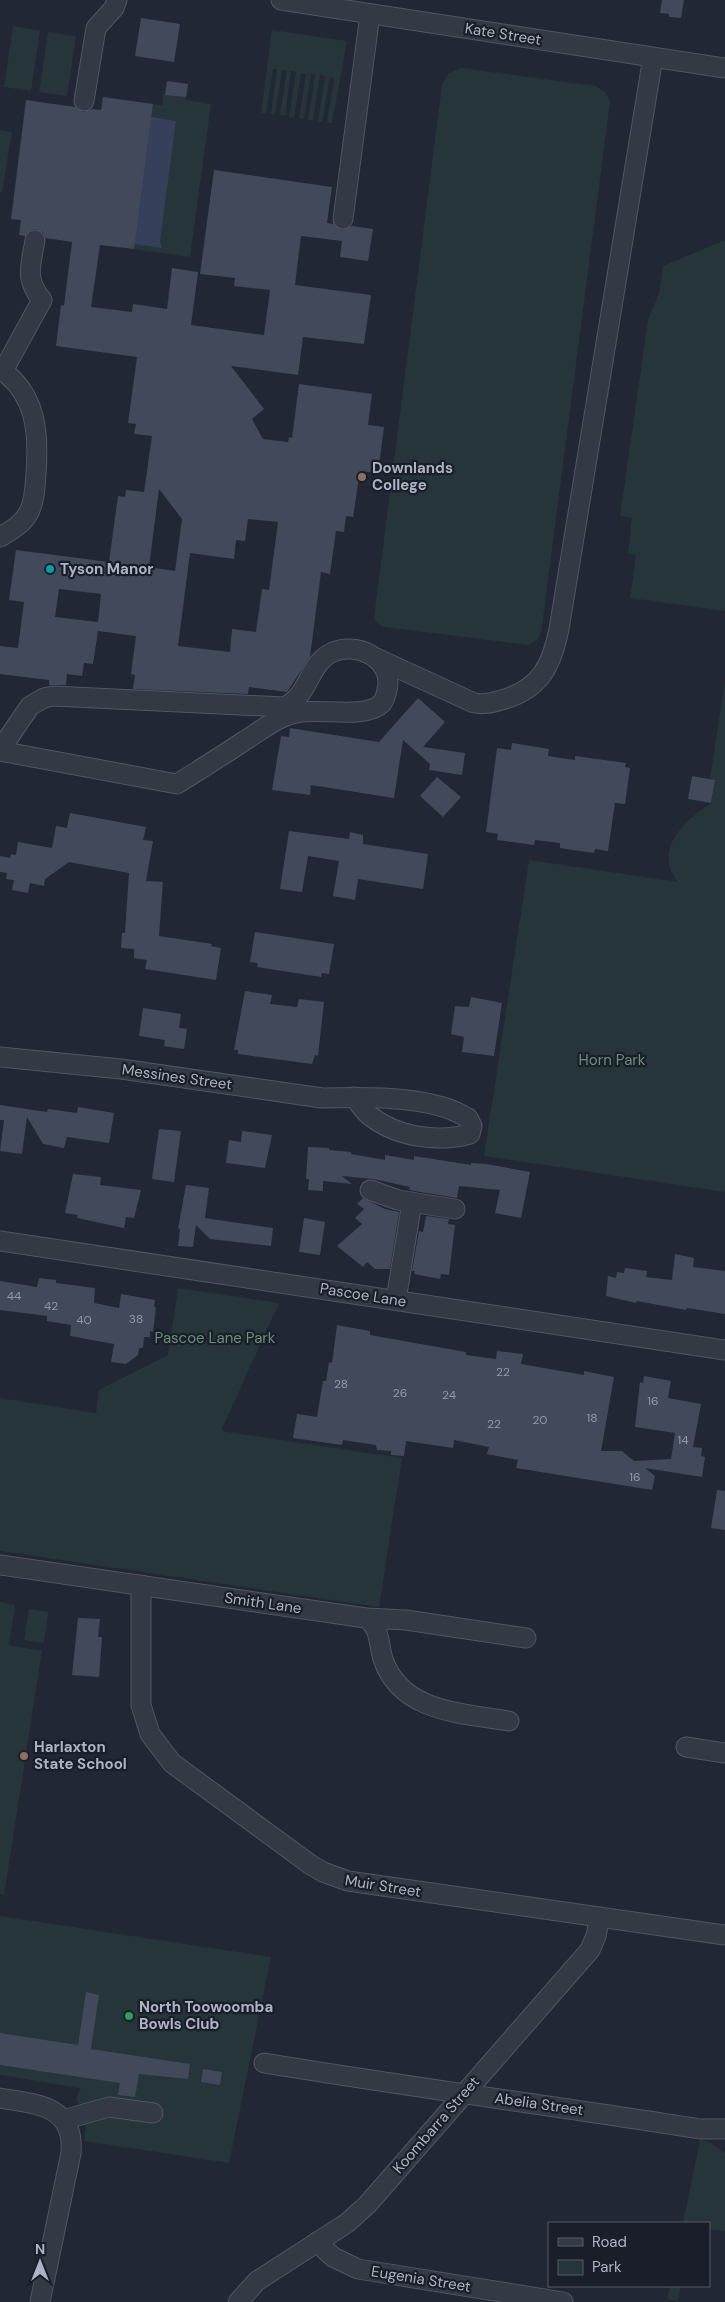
<svg xmlns="http://www.w3.org/2000/svg" width="725" height="2302" font-family="'DM Sans',sans-serif">
  <rect width="100%" height="100%" fill="#212735"/>
  <g fill="#263539">
    <polygon points="13,26 40,31 31,91 4,87"/>
    <polygon points="272,30 347,41 332,123 327,123 334,78 330,77 322,122 318,121 325,76 320,75 313,120 308,120 315,75 311,74 304,119 299,118 306,74 301,73 294,118 289,117 296,72 291,71 285,116 280,115 287,70 282,70 275,115 271,114 277,69 273,69 266,113 261,113"/>
    <polygon points="48,32 76,36 67,96 39,92"/>
    <polygon points="461,68 596,86 605,92 610,102 541,634 538,639 529,645 384,627 377,623 374,618 442,85 448,74"/>
    <polygon points="188,84 186,100 211,104 190,257 134,249 153,104 162,105 163,95"/>
    <polygon points="0,130 12,132 2,192 0,192"/>
    <polygon points="725,240 725,611 630,598 636,555 628,554 632,518 620,516 648,320 659,293 663,266"/>
    <path d="M 725,681 L 725,1192 L 484,1156 L 529,860 L 678,882 C 675,877 670,871 669,865 C 664,837 692,816 711,803 L 715,780 L 710,779 Z"/>
    <polygon points="178,1288 279,1303 221,1431 402,1458 379,1607 0,1551 0,1398 96,1413 99,1390 168,1355"/>
    <polygon points="0,1602 15,1605 9,1645 42,1651 4,1895 0,1894"/>
    <polygon points="29,1609 48,1612 44,1643 24,1640"/>
    <path d="M 0,1916 L 271,1957 L 229,2163 L 84,2141 C 86,2125 87,2113 76,2099 L 81,2088 L 0,2075 Z"/>
    <polygon points="700,2140 710,2142 725,2153 725,2231 709,2229 709,2223 683,2223"/>
    <polygon points="670,2286 681,2286 678,2301 667,2299"/>
  </g>
  <polygon fill="#36405b" points="151,117 176,121 160,241 162,248 134,244"/>
  <g fill="#42495a" fill-rule="evenodd">
    <polygon points="662,0 684,0 681,18 669,17 669,14 660,13"/>
    <polygon points="141,18 180,24 174,62 135,56"/>
    <polygon points="167,81 188,84 186,97 165,95"/>
    <path d="M 103,97 L 153,104 L 134,249 L 100,245 L 91,307 L 132,312 L 133,304 L 167,309 L 172,268 L 198,272 L 191,325 L 264,335 L 270,290 L 234,286 L 235,278 L 200,274 L 214,170 L 332,187 L 327,223 L 333,224 L 342,230 L 352,226 L 373,229 L 368,261 L 340,257 L 342,241 L 301,236 L 295,285 L 371,295 L 364,344 L 303,337 L 298,375 L 231,366 L 264,409 L 252,419 L 263,439 L 288,442 L 289,437 L 292,438 L 299,384 L 372,394 L 368,425 L 384,427 L 378,473 L 360,471 L 353,517 L 346,516 L 344,532 L 336,531 L 330,574 L 321,572 L 310,657 L 287,692 L 249,687 L 248,694 L 133,689 L 135,675 L 131,674 L 136,636 L 98,631 L 93,664 L 84,663 L 82,676 L 67,674 L 66,685 L 49,685 L 49,680 L 0,674 L 0,646 L 18,648 L 24,602 L 9,600 L 16,550 L 109,562 L 118,496 L 125,497 L 126,490 L 144,492 L 152,436 L 134,434 L 136,424 L 128,423 L 137,357 L 56,346 L 61,305 L 64,306 L 72,242 L 46,238 L 43,232 L 36,229 L 31,230 L 25,236 L 19,235 L 21,220 L 11,219 L 26,100 L 75,107 L 83,112 L 92,109 L 101,110 ZM 159,489 L 182,519 L 175,571 L 149,567 ZM 248,519 L 278,522 L 269,590 L 262,589 L 256,632 L 232,629 L 230,652 L 178,646 L 190,553 L 234,559 L 236,540 L 245,541 ZM 59,589 L 101,594 L 98,622 L 55,617 Z"/>
    <polygon points="418,698 445,722 423,747 465,753 462,775 429,770 430,764 403,740 394,798 311,785 310,795 272,790 281,736 289,737 290,728 379,742"/>
    <polygon points="512,743 549,749 548,756 575,760 575,756 626,763 625,767 630,768 625,804 615,803 608,851 595,849 594,853 560,848 560,843 535,840 534,845 497,840 498,834 486,832 497,748 511,750"/>
    <polygon points="692,776 715,780 711,803 688,799"/>
    <polygon points="437,777 461,797 443,817 420,796"/>
    <polygon points="70,813 146,827 143,840 153,841 146,881 163,882 159,936 212,944 211,946 221,948 216,980 145,969 147,960 134,958 134,949 121,948 122,933 125,933 129,873 69,862 45,879 44,886 30,883 28,893 12,890 14,880 6,879 7,873 0,872 0,856 10,858 11,854 16,855 18,842 52,848 56,826 67,828"/>
    <polygon points="289,831 349,839 350,832 363,835 363,844 428,854 423,889 358,879 355,900 333,896 339,861 308,856 302,892 280,889"/>
    <polygon points="255,932 334,944 329,974 322,973 321,977 257,967 258,963 250,962"/>
    <polygon points="245,991 272,995 270,1004 297,1007 299,999 324,1002 318,1056 315,1055 312,1064 238,1054 238,1050 234,1050"/>
    <polygon points="471,997 502,1003 494,1056 462,1052 464,1037 451,1034 455,1006 469,1007"/>
    <polygon points="143,1008 181,1014 179,1028 187,1029 184,1049 164,1046 165,1040 139,1036"/>
    <polygon points="0,1105 47,1112 48,1109 77,1113 78,1107 114,1113 109,1143 67,1137 64,1148 43,1144 27,1117 22,1154 0,1151 4,1120 0,1120"/>
    <polygon points="159,1129 181,1131 174,1182 152,1179"/>
    <polygon points="242,1131 272,1135 265,1168 226,1163 229,1140 241,1142"/>
    <polygon points="308,1147 329,1148 329,1150 351,1152 351,1154 385,1160 385,1155 414,1160 414,1156 471,1165 471,1163 486,1164 530,1172 521,1218 495,1213 500,1190 459,1186 457,1198 409,1190 410,1187 373,1179 342,1176 352,1184 323,1181 323,1191 308,1190 309,1179 306,1179"/>
    <polygon points="73,1174 101,1177 100,1185 141,1190 134,1218 126,1217 124,1228 77,1218 78,1215 65,1213"/>
    <polygon points="186,1185 209,1188 205,1218 273,1228 271,1246 210,1239 196,1225 193,1247 178,1246 180,1229 178,1229"/>
    <polygon points="363,1198 385,1209 399,1212 390,1269 375,1269 367,1262 363,1267 337,1246 362,1224 355,1218 364,1209 357,1204"/>
    <polygon points="426,1216 449,1219 448,1224 455,1225 449,1275 441,1274 440,1279 414,1274 415,1271 412,1271 419,1231 423,1232"/>
    <polygon points="304,1218 325,1222 320,1255 299,1252"/>
    <polygon points="675,1254 694,1258 693,1267 725,1271 725,1314 687,1308 686,1310 637,1301 636,1303 606,1296 608,1276 616,1278 617,1272 624,1273 625,1268 647,1271 646,1277 672,1280"/>
    <polygon points="39,1278 56,1280 56,1283 95,1288 94,1303 119,1308 121,1294 155,1300 154,1307 156,1307 153,1332 150,1331 150,1337 144,1337 143,1348 139,1348 138,1355 126,1364 111,1362 114,1344 70,1336 71,1325 47,1321 47,1316 0,1310 0,1281 37,1287"/>
    <polygon points="337,1325 370,1331 370,1335 466,1352 466,1355 496,1359 497,1351 523,1354 521,1364 584,1375 584,1371 614,1377 601,1451 622,1451 634,1461 671,1459 675,1433 635,1427 640,1382 643,1383 644,1376 671,1381 668,1398 701,1404 693,1447 702,1448 701,1456 705,1457 702,1477 645,1468 655,1476 652,1490 516,1468 518,1460 487,1454 489,1447 454,1440 453,1448 406,1441 404,1456 391,1455 391,1451 377,1450 376,1445 343,1440 342,1445 293,1438 297,1414 317,1417 323,1381 326,1381 329,1362 332,1363"/>
    <polygon points="717,1490 725,1491 725,1530 711,1528"/>
    <polygon points="78,1618 100,1619 98,1637 102,1637 99,1677 72,1675"/>
    <polygon points="86,1992 99,1995 91,2049 190,2064 188,2079 139,2074 135,2097 118,2095 120,2083 0,2065 0,2033 78,2045"/>
    <polygon points="203,2069 222,2072 220,2085 201,2082"/>
  </g>
  <g fill="none" stroke-linecap="round" stroke-linejoin="round">
    <defs>
      <g id="minor">
        <polyline points="281,0 725,68"/>
        <polyline points="84,101 96,28 114,8 117,0"/>
        <polyline points="343,219 370,14"/>
        <path d="M 0,369 C 37,394 39,434 36,474 C 35,486 35,500 29,512 C 23,524 12,530 0,537"/>
        <path d="M 3,371 L 42,300 C 24,278 31,266 35,240"/>
        <path d="M 376,658 L 474,703 C 486,705 494,702 505,699 C 541,688 552,664 559,629 L 653,57"/>
        <path d="M 0,750 L 30,706 L 44,698 L 53,696 L 284,707 C 309,697 308,663 333,652 C 356,642 389,657 388,685 C 387,690 386,698 382,703 C 367,719 322,709 301,712 C 279,715 262,730 244,741 C 222,756 199,770 177,784 L 0,751"/>
        <path d="M 0,1057 L 121,1069 L 322,1098 C 360,1097 407,1096 443,1107 C 452,1109 460,1114 468,1118 L 472,1126 L 470,1134 C 437,1143 396,1137 369,1115 C 363,1110 359,1103 354,1097"/>
        <polyline points="370,1190 398,1200 455,1209"/>
        <polyline points="0,1241 725,1350"/>
        <polyline points="396,1300 412,1202"/>
        <polyline points="0,1565 366,1618 406,1620 526,1638"/>
        <polyline points="141,1585 141,1705 150,1734 172,1763 311,1865 323,1872 348,1881 725,1935"/>
        <path d="M 366,1618 C 381,1628 378,1643 383,1659 C 401,1713 463,1713 509,1721"/>
        <polyline points="686,1747 725,1753"/>
        <path d="M 264,2063 C 409,2087 555,2106 700,2129 L 725,2129"/>
        <path d="M 0,2098 C 36,2104 75,2105 71,2153 L 40,2302"/>
        <polyline points="63,2120 109,2107 153,2113"/>
        <polyline points="317,2242 333,2257 358,2269 563,2302"/>
        <polyline points="238,2302 257,2281 347,2223 367,2205 590,1950 596,1936 600,1917"/>
      </g>
    </defs>
    <use href="#minor" stroke="#525664" stroke-width="21"/>
    <use href="#minor" stroke="#343946" stroke-width="19"/>
  </g>
  <g fill="#8d6e63" stroke="#1a1e2a" stroke-width="2">
    <circle cx="362" cy="477" r="5"/>
    <circle cx="24" cy="1756" r="5"/>
  </g>
  <circle fill="#0f9aa8" stroke="#1a1e2a" stroke-width="2" cx="50" cy="569" r="5"/>
  <circle fill="#2e9e5b" stroke="#1a1e2a" stroke-width="2" cx="129" cy="2016" r="5"/>
  <g text-anchor="middle" dominant-baseline="central" stroke-width="4.5" stroke-linejoin="round" paint-order="stroke">
    <g font-size="12" fill="#9398a9">
      <text x="14" y="1296">44</text>
      <text x="51" y="1306">42</text>
      <text x="136" y="1319">38</text>
      <text x="84" y="1320">40</text>
      <text x="503" y="1372">22</text>
      <text x="341" y="1384">28</text>
      <text x="400" y="1393">26</text>
      <text x="449" y="1395">24</text>
      <text x="653" y="1401">16</text>
      <text x="592" y="1418">18</text>
      <text x="540" y="1420">20</text>
      <text x="494" y="1424">22</text>
      <text x="683" y="1440">14</text>
      <text x="635" y="1477">16</text>
    </g>
    <g font-size="15" fill="#aeb3c3" stroke="#1a1e2a">
      <text transform="translate(503 34) rotate(9)">Kate Street</text>
      <text transform="translate(177 1077) rotate(8)">Messines Street</text>
      <text transform="translate(363 1295) rotate(9)">Pascoe Lane</text>
      <text transform="translate(263 1603) rotate(8)">Smith Lane</text>
      <text transform="translate(383 1886) rotate(9)">Muir Street</text>
      <text transform="translate(539 2104) rotate(8)">Abelia Street</text>
      <text transform="translate(436 2125) rotate(-49)">Koombarra Street</text>
      <text transform="translate(421 2279) rotate(9)">Eugenia Street</text>
    </g>
    <g font-size="15" font-weight="bold" fill="#aeb3c3" stroke="#1a1e2a" text-anchor="start">
      <text x="372" y="468">Downlands<tspan x="372" dy="17">College</tspan></text>
      <text x="60" y="569">Tyson Manor</text>
      <text x="34" y="1747">Harlaxton<tspan x="34" dy="17">State School</tspan></text>
      <text x="139" y="2007">North Toowoomba<tspan x="139" dy="17">Bowls Club</tspan></text>
    </g>
    <g font-size="15" fill="#689177" stroke="#1a1e2a">
      <text x="612" y="1060">Horn Park</text>
      <text x="215" y="1338">Pascoe Lane Park</text>
    </g>
  </g>
  <rect x="548" y="2222" width="162" height="65" fill="#1a1e2a" stroke="#555a67"/>
  <rect x="558" y="2238" width="25" height="8" fill="#343946" stroke="#555a67"/>
  <text x="592" y="2247" font-size="15" fill="#aeb3c3">Road</text>
  <rect x="558" y="2260" width="25" height="15" fill="#263539" stroke="#555a67"/>
  <text x="592" y="2272" font-size="15" fill="#aeb3c3">Park</text>
  <g transform="translate(40 2262)" stroke="#1a1e2a" stroke-width="4" paint-order="stroke">
  <path d="M0-4L9 19L0 12L-9 19Z" fill="#aeb3c3"/>
  <text y="-8" font-size="14" font-weight="bold" text-anchor="middle" fill="#aeb3c3">N</text>
  </g>
</svg>
